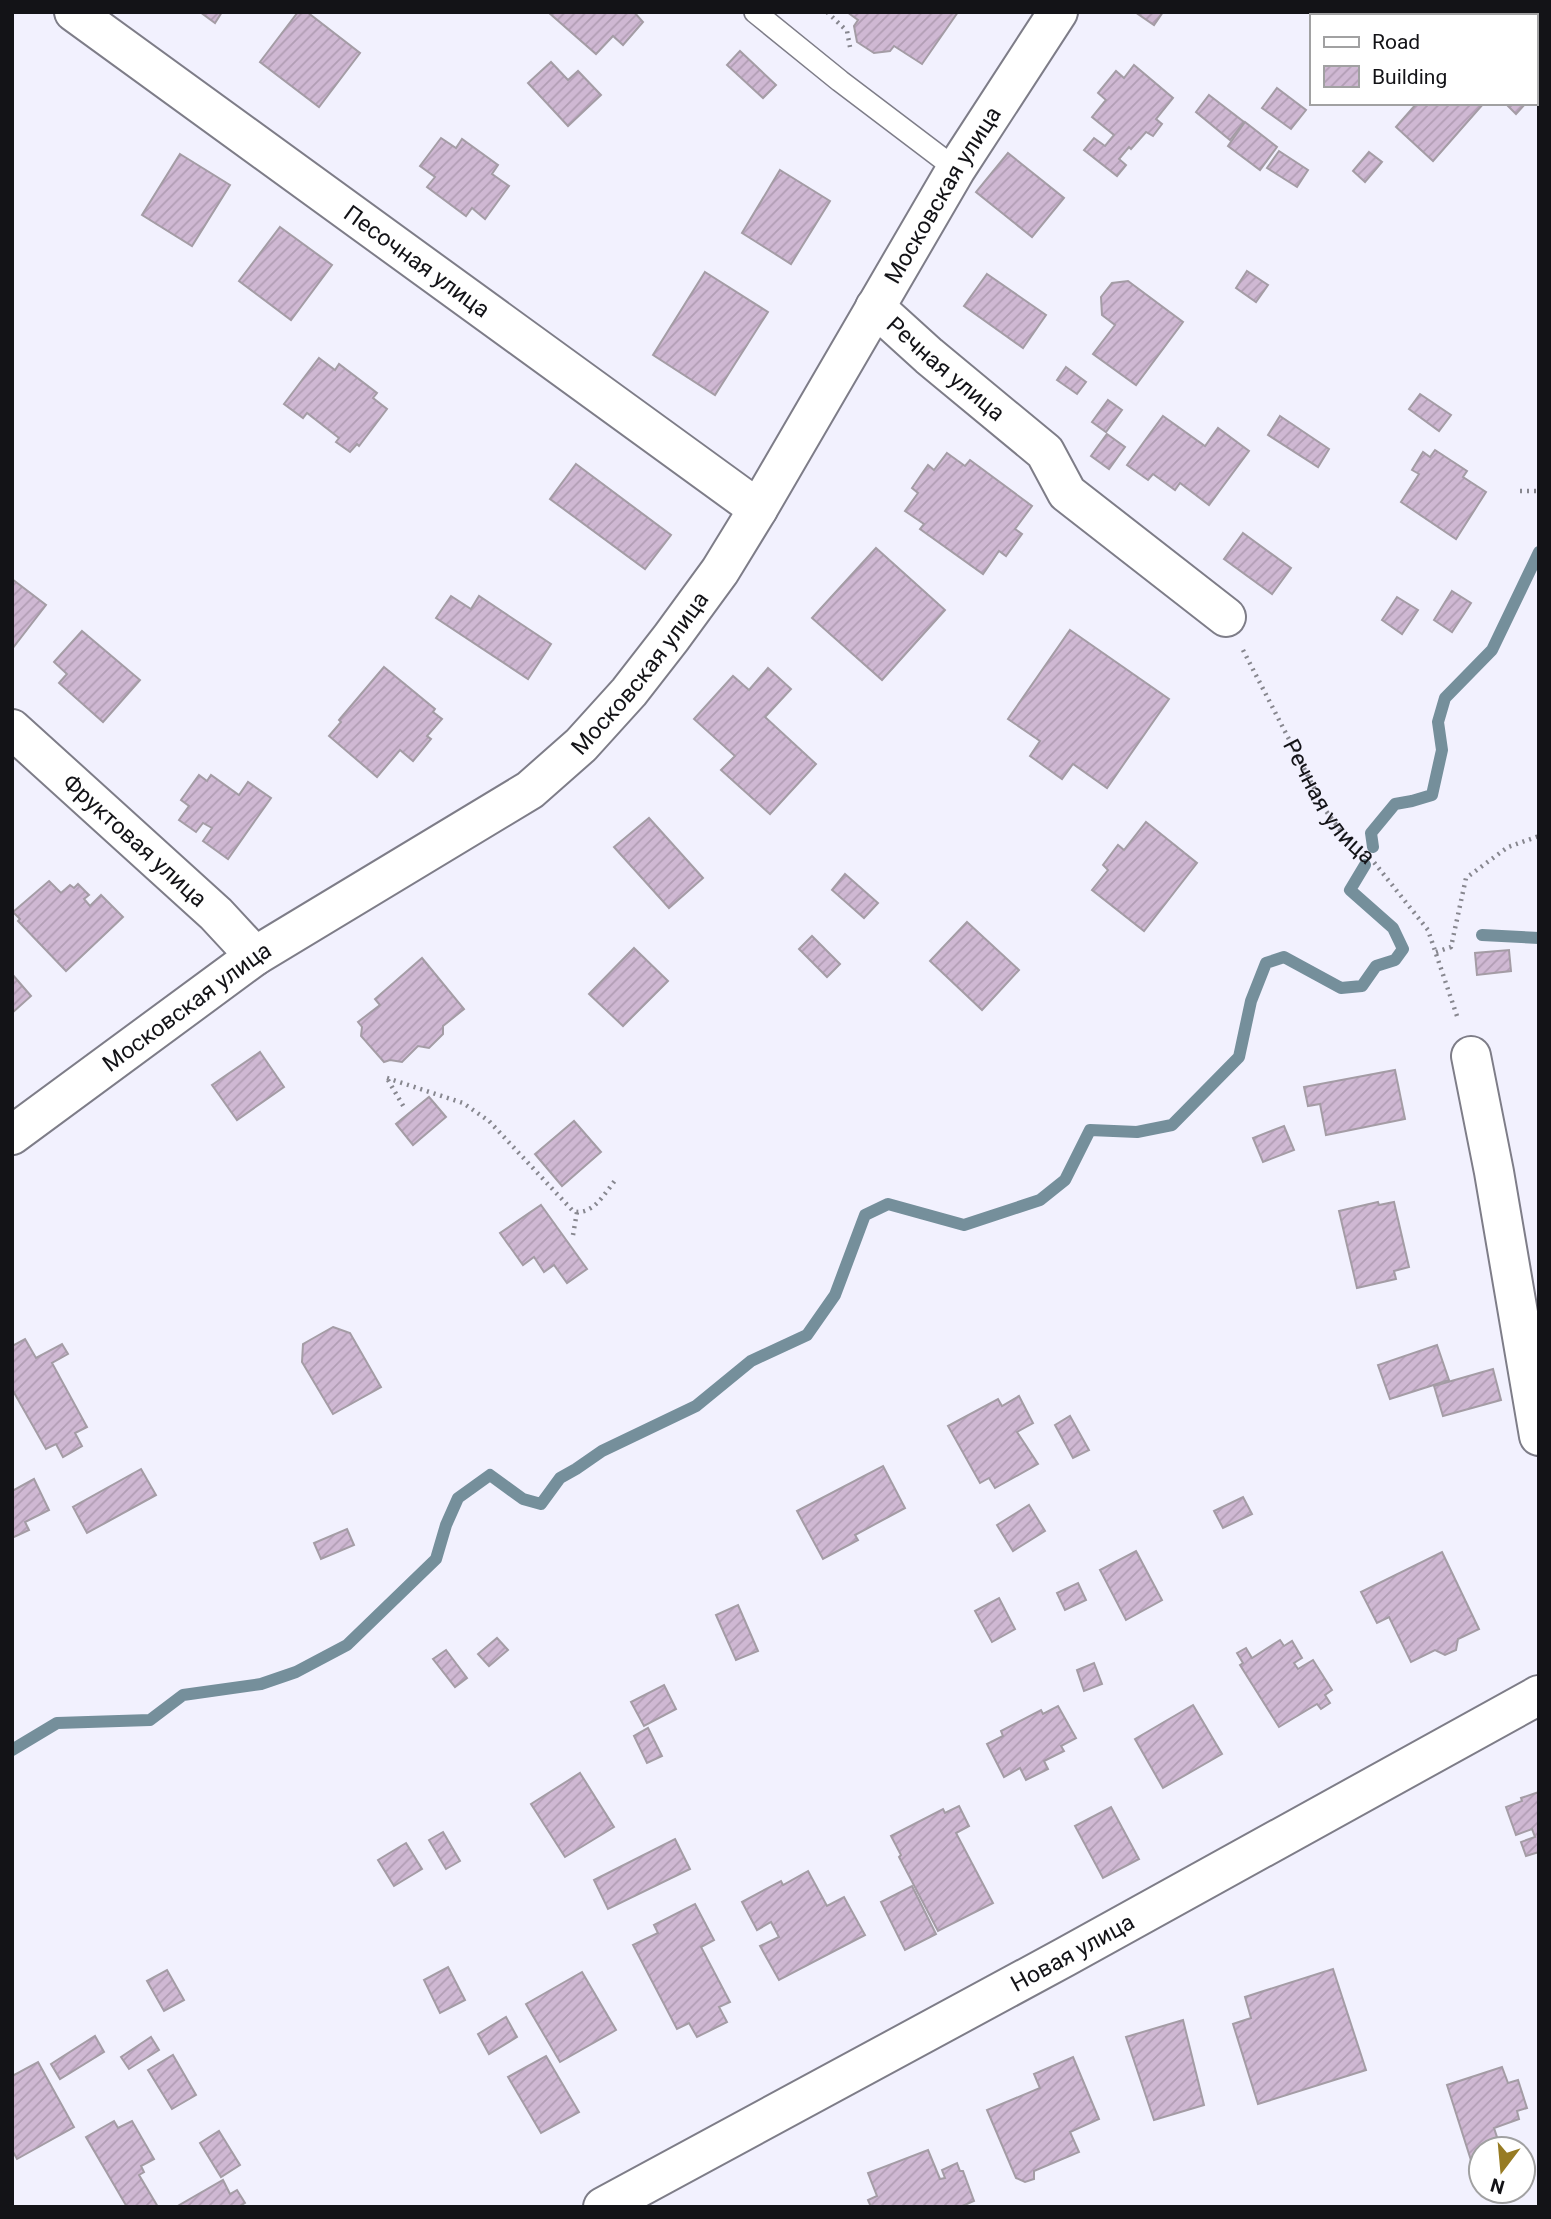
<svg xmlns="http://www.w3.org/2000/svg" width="1551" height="2219" font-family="Roboto,sans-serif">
  <defs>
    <pattern id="building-hatch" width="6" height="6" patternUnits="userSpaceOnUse" patternTransform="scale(1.75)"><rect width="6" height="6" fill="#cfb8d3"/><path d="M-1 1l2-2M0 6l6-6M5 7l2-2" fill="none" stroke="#b19db4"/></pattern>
  </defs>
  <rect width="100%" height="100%" fill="#f2f1fe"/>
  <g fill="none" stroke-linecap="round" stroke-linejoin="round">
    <g stroke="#758f9b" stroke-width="12">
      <polyline points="1373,847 1371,833 1395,804 1412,801 1432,795 1442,750 1438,722 1445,698 1492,650 1539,552"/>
      <polyline points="1482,935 1539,938"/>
      <polyline points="12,1750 57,1723 150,1720 183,1695 261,1684 296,1672 347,1645 436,1559 446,1525 458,1498 490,1475 523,1499 541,1504 560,1478 576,1469 602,1451 696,1406 751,1361 807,1335 835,1295 865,1215 888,1204 964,1225 1040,1200 1065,1180 1090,1130 1137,1132 1172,1125 1239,1057 1251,1001 1266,963 1284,957 1341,988 1362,986 1376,966 1395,960 1403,949 1393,928 1350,890 1365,865"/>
    </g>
  </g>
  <g fill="url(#building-hatch)" stroke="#a49ca5" stroke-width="2">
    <polygon points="200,12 222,12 215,23"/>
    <polygon points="298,12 307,12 360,53 319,107 260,62"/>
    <polygon points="548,12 634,12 643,22 623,45 613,36 596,54"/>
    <polygon points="847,12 958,12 922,64 894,46 890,51 874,53 857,42 854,26 858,20"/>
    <polygon points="1135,12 1163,12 1154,25"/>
    <polygon points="740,51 776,85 763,98 727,65"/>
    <polygon points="1535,53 1539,57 1539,89 1535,93"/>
    <polygon points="551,62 568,80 578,71 601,95 568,126 528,83"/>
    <polygon points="1134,65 1173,98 1156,119 1162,124 1153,136 1146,132 1131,149 1129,147 1119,159 1126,165 1117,176 1084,150 1094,138 1105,146 1114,135 1092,117 1106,100 1098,93 1116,71 1124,78"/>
    <polygon points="1277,88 1306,110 1291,129 1262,108"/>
    <polygon points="1209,95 1244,122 1230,140 1196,112"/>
    <polygon points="1417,103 1484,103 1433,161 1396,127"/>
    <polygon points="1505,103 1526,103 1516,114"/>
    <polygon points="1245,122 1277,147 1260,170 1228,146"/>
    <polygon points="441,138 456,148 462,139 498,165 492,174 509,186 485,219 472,208 466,216 427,187 435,177 420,166"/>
    <polygon points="1279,151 1308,170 1297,187 1267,168"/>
    <polygon points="1369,152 1382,162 1365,182 1353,171"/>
    <polygon points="1008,153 1064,198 1032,237 976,192"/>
    <polygon points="180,154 230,185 192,246 142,215"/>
    <polygon points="780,170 830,201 791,264 742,233"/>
    <polygon points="280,227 332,265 291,320 239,281"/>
    <polygon points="1247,271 1268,285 1256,302 1236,288"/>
    <polygon points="705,272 768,312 715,395 653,355"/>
    <polygon points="987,274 1046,315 1023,348 964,306"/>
    <polygon points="1128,281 1183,322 1136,385 1093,354 1115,325 1102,315 1101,297 1112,283"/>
    <polygon points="319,358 335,370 339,364 377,393 373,398 387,409 359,446 357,444 350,452 336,442 339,438 307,413 303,418 284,404"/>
    <polygon points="1066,367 1086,382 1077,394 1057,380"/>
    <polygon points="1420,394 1451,415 1439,431 1409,409"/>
    <polygon points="1108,400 1122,410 1106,432 1092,422"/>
    <polygon points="1163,416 1205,446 1218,428 1249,451 1209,505 1180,483 1175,490 1153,474 1148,480 1127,465"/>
    <polygon points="1280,416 1329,449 1318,467 1268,435"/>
    <polygon points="1107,434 1125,447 1109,469 1091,456"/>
    <polygon points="1435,450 1467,471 1463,477 1486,492 1456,539 1401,502 1419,474 1412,470 1423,452 1430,457"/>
    <polygon points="947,453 965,466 970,460 1032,506 1015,529 1022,534 1006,556 999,551 983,574 920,529 924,524 905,511 918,493 912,488 928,465 934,470"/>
    <polygon points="576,464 671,535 645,569 550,499"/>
    <polygon points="1243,533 1291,568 1272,594 1224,559"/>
    <polygon points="876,548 945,610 882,680 812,618"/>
    <polygon points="12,579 46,605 12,649"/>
    <polygon points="1452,591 1471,603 1452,632 1434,620"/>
    <polygon points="451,596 471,609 479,596 551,644 528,679 436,618"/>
    <polygon points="1397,597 1418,610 1402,634 1382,620"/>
    <polygon points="1070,630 1169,699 1107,788 1073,764 1062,779 1030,756 1040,741 1008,719"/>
    <polygon points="82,631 140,680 103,722 59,683 67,674 54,662"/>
    <polygon points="384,667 435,709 433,712 442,719 427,736 431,739 413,761 400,750 377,777 329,736 341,722 339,720"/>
    <polygon points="768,668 791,689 765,717 816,764 770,814 721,770 735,756 694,719 733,676 749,690"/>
    <polygon points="199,775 207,781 211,775 239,795 248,782 271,798 228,859 203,841 212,828 203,823 196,832 179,820 189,806 181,800"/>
    <polygon points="649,818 703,878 669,908 614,847"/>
    <polygon points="1146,822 1197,863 1144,931 1092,890 1108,870 1103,865 1118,845 1124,850"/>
    <polygon points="845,874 878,903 864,918 832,890"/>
    <polygon points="49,881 61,893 70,885 74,888 78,884 89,895 84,899 90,906 101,895 123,917 66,971 18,921 20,919 13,912"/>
    <polygon points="967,922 1019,970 982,1010 930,961"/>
    <polygon points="812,936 840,964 827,977 799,949"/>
    <polygon points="634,948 668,981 623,1026 589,994"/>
    <polygon points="1509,950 1511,971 1477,975 1475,953"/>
    <polygon points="422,958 464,1009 443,1026 443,1034 429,1048 418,1046 402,1062 390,1060 384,1062 361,1036 362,1027 358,1022 380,1005 375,999"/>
    <polygon points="12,974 31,996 12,1013"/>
    <polygon points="260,1052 284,1087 237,1120 212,1085"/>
    <polygon points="1395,1070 1405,1119 1326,1135 1320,1104 1308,1106 1304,1087"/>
    <polygon points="429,1097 446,1117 413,1145 396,1124"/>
    <polygon points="574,1121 601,1152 562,1186 535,1154"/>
    <polygon points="1284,1126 1294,1150 1263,1162 1253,1138"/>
    <polygon points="1378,1202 1379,1205 1394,1202 1409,1267 1394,1271 1396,1279 1357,1288 1339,1211"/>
    <polygon points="541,1205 587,1269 567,1283 554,1265 544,1272 534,1257 523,1265 500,1233"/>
    <polygon points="333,1327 350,1333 381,1387 333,1414 302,1362 303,1344"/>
    <polygon points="25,1339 36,1358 62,1344 68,1354 52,1363 87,1427 75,1433 82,1446 63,1457 56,1444 46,1449 12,1389 12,1346"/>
    <polygon points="1437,1345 1449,1380 1390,1399 1378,1365"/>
    <polygon points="1493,1369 1501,1400 1443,1416 1434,1386"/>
    <polygon points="1019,1396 1033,1423 1017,1432 1038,1464 995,1488 989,1478 980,1483 948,1426 998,1399 1002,1406"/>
    <polygon points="1070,1416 1089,1450 1073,1458 1055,1425"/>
    <polygon points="883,1466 905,1508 855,1535 858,1540 823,1559 797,1511"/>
    <polygon points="141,1469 156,1495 87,1533 73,1507"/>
    <polygon points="34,1479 49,1510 25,1522 29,1530 12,1538 12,1491"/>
    <polygon points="1243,1497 1252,1514 1223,1528 1214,1511"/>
    <polygon points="1029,1505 1045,1531 1013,1551 997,1525"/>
    <polygon points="347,1529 354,1545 321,1559 314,1543"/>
    <polygon points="1136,1551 1162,1600 1126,1620 1100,1570"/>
    <polygon points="1442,1552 1479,1629 1458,1639 1456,1650 1445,1655 1435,1650 1411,1662 1389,1617 1377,1623 1361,1592"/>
    <polygon points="1078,1583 1086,1600 1065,1610 1057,1593"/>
    <polygon points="999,1598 1015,1629 992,1642 975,1611"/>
    <polygon points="738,1605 758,1651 736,1660 716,1615"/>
    <polygon points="497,1638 508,1650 489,1666 478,1654"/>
    <polygon points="1280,1640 1284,1646 1292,1641 1302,1658 1294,1663 1298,1669 1313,1660 1332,1690 1325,1695 1330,1703 1321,1709 1317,1704 1279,1727 1240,1665 1243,1663 1237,1653 1246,1648 1252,1658"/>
    <polygon points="446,1650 467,1678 455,1687 433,1659"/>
    <polygon points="1094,1663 1102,1684 1084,1691 1077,1670"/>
    <polygon points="664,1685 676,1709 644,1726 631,1702"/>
    <polygon points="1193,1705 1222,1754 1163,1788 1135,1739"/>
    <polygon points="1058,1706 1076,1738 1061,1746 1064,1751 1044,1761 1048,1769 1026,1780 1020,1768 1004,1777 987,1744 1003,1736 1001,1731 1041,1710 1043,1714"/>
    <polygon points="648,1728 662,1756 647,1763 634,1736"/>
    <polygon points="580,1773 614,1827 565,1857 531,1804"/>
    <polygon points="1539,1792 1539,1852 1526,1856 1521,1842 1535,1837 1532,1829 1516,1835 1506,1807 1522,1801 1521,1798"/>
    <polygon points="959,1806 969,1826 956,1833 993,1903 938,1931 899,1857 901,1855 891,1836 943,1809 945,1813"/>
    <polygon points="1111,1807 1139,1859 1103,1878 1075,1826"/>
    <polygon points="443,1832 460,1861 446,1869 429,1840"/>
    <polygon points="675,1839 690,1869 608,1909 594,1880"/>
    <polygon points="406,1843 422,1869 394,1886 378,1860"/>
    <polygon points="808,1871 827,1906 844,1897 865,1935 779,1980 760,1946 779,1937 771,1922 757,1930 742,1902 781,1881 783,1885"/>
    <polygon points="912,1886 936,1934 905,1950 881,1902"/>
    <polygon points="695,1904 714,1940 701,1947 730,2002 719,2007 727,2022 697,2037 689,2023 677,2029 633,1945 658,1933 654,1925"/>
    <polygon points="448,1967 465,2000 440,2013 424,1980"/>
    <polygon points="1333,1969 1366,2070 1258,2104 1233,2024 1251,2018 1245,1997"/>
    <polygon points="167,1970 184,2000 164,2011 147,1981"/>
    <polygon points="582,1972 616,2030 560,2062 526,2004"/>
    <polygon points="506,2017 517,2037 489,2054 478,2034"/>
    <polygon points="1183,2020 1204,2105 1154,2120 1126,2037"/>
    <polygon points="95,2036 104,2052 60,2079 51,2064"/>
    <polygon points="151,2037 159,2050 129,2069 121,2057"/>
    <polygon points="173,2055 196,2095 172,2109 148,2070"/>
    <polygon points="546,2056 579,2112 541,2133 508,2077"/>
    <polygon points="1073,2057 1099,2119 1070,2132 1079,2152 1034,2171 1034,2179 1025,2182 1016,2178 987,2110 1040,2088 1034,2074"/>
    <polygon points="38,2062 74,2127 17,2159 12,2150 12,2076"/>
    <polygon points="1502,2067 1508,2083 1518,2080 1527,2108 1517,2111 1519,2119 1494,2128 1501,2149 1481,2149 1481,2177 1477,2179 1447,2085"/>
    <polygon points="114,2121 118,2128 132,2121 154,2159 141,2166 144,2172 139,2175 158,2207 127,2207 86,2137"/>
    <polygon points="219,2131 240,2165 221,2177 200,2143"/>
    <polygon points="928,2150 940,2179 945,2178 942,2170 957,2163 960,2171 963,2171 974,2201 960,2207 871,2207 868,2200 877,2196 868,2173"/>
    <polygon points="223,2180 230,2194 237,2190 245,2203 238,2207 176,2207"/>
  </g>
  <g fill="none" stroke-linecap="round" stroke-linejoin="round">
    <defs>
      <polyline id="service" points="755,12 840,81 956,169"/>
      <g id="minor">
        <path id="s2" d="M 74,12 L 758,509"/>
        <path id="s3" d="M 875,307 L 929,356 L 1045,452 L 1067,493 L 1226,617"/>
        <path id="s4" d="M 12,729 L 216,914 L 255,956"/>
        <polyline points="1471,1056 1494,1172 1539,1436"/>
        <path id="s5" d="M 12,1135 L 255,956 L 530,790 L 581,745 L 629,692 L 671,638 L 720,571 L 758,509 L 956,169 L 1058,12"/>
        <path id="s6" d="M 603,2207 L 1065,1957 L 1539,1695"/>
      </g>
    </defs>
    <use href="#service" stroke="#7e7d88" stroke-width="24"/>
    <use href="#minor" stroke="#7e7d88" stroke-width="42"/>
    <g stroke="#87878f" stroke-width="4.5" stroke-dasharray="2 5" stroke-linecap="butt">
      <polyline points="827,12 847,31 850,47"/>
      <polyline points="1520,491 1539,491"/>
      <path id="s1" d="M 1243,650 L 1326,811 L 1343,834 L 1373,861 L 1428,930 L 1458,1019"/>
      <polyline points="1436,952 1451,947 1466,878 1508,847 1539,836"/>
      <path d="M 387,1078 L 463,1103 L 489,1121 L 573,1211 C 593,1217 606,1191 617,1178"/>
      <polyline points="388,1080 405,1109"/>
      <polyline points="573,1235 577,1212"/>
    </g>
    <use href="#service" stroke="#fff" stroke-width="21"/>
    <use href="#minor" stroke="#fff" stroke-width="38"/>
  </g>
  <g text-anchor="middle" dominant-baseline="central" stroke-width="5" stroke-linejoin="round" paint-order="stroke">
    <g font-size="23" fill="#131317" stroke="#fff">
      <text stroke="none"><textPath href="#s5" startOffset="1351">Московская улица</textPath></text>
      <text stroke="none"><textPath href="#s2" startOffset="424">Песочная улица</textPath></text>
      <text stroke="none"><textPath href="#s3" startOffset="94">Речная улица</textPath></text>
      <text stroke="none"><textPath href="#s5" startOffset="784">Московская улица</textPath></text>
      <text stroke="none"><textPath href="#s1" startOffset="175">Речная улица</textPath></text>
      <text stroke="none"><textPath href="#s4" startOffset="166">Фруктовая улица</textPath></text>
      <text stroke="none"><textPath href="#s5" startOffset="217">Московская улица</textPath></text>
      <text stroke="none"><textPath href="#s6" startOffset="534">Новая улица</textPath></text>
    </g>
  </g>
  <rect width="1551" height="2219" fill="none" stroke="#131317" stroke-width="28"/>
  <rect x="1310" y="14" width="228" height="91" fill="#ffffff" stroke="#a1a1a2" stroke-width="2"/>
  <rect x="1324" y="37" width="35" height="10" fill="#ffffff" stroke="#a1a1a2" stroke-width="2"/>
  <text x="1372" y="49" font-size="21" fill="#131317">Road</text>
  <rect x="1324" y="66" width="35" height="21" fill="url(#building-hatch)" stroke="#a1a1a2" stroke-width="2"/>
  <text x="1372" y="84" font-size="21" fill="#131317">Building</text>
  <g transform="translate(1502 2170) rotate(196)"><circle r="33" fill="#ffffff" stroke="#a1a1a2" stroke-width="2"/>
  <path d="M0-5L12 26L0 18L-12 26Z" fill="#977b23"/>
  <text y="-10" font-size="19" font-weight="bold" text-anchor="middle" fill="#131317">N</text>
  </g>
</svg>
